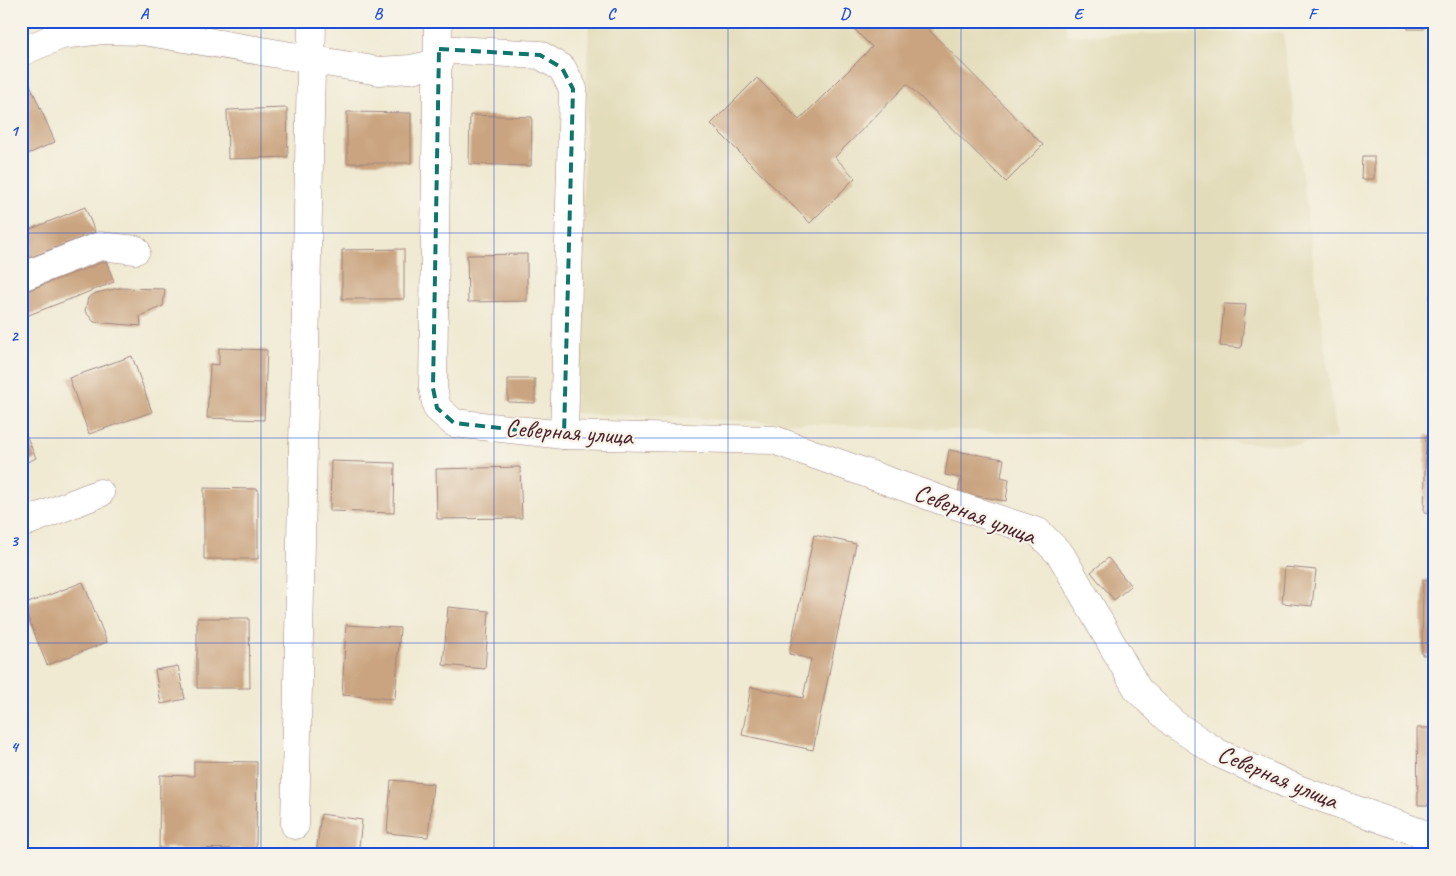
<svg xmlns="http://www.w3.org/2000/svg" width="1456" height="876" font-family="Caveat,sans-serif">
  <rect width="100%" height="100%" fill="#f7f3e8"/>
  <filter id="ink" filterUnits="userSpaceOnUse"><feTurbulence type="fractalNoise" baseFrequency=".02" numOctaves="2"/><feDisplacementMap in="SourceGraphic" scale="10" xChannelSelector="R" yChannelSelector="G"/><feConvolveMatrix kernelMatrix="1 2 1 2 8 2 1 2 1" color-interpolation-filters="sRGB"/></filter>
  <filter id="wash" filterUnits="userSpaceOnUse"><feTurbulence type="fractalNoise" baseFrequency=".0096" numOctaves="4" result="noise"/><feDisplacementMap in="SourceGraphic" scale="20" xChannelSelector="R" yChannelSelector="G"/><feGaussianBlur stdDeviation="1.12" result="paint"/><feColorMatrix in="noise" values="0 0 0 0 0 0 0 0 0 0 0 0 0 0 0 0 0 1.4 0 .05"/><feComposite in="paint" operator="in"/></filter>
  <g filter="url(#wash)">
    <rect width="100%" height="100%" fill="#f0ead3"/>
    <polygon fill="#e3dcba" points="589,21 1065,21 1067,35 1283,32 1337,438 1295,445 575,413"/>
    <g id="blocks">
      <g fill="#caa480">
        <polygon points="846,21 920,21 1043,145 1006,182 907,84 835,157 855,178 810,223 711,124 757,78 799,120 872,47"/>
        <rect x="1408" y="21" width="16" height="8"/>
        <polygon points="28,80 55,142 21,157 21,82"/>
        <polygon points="287,108 288,157 228,159 227,110"/>
        <polygon points="347,112 411,113 411,163 347,163"/>
        <polygon points="470,115 532,117 531,166 469,164"/>
        <polygon points="1362,156 1374,156 1374,179 1361,179"/>
        <polygon points="85,207 95,232 21,261 21,233"/>
        <polygon points="404,249 404,299 342,299 342,250"/>
        <polygon points="527,254 527,301 468,302 467,255"/>
        <polygon points="106,261 114,282 21,318 21,293"/>
        <polygon points="119,288 165,289 163,306 140,316 141,326 94,322 85,311 88,298 96,293"/>
        <polygon points="1430,294 1435,295 1435,373 1429,373"/>
        <polygon points="1224,304 1246,305 1241,348 1220,346"/>
        <polygon points="219,348 267,350 264,420 207,418 210,364 219,365"/>
        <polygon points="132,356 152,412 89,434 69,378"/>
        <polygon points="508,379 535,379 535,403 508,402"/>
        <polygon points="21,423 36,458 21,465"/>
        <polygon points="1426,435 1435,436 1435,514 1424,513"/>
        <polygon points="949,450 1004,459 1001,477 1009,479 1006,501 958,493 961,478 945,475"/>
        <polygon points="331,461 395,463 394,513 330,511"/>
        <polygon points="520,467 522,518 437,519 436,469"/>
        <polygon points="204,488 258,489 258,559 204,559"/>
        <polygon points="814,535 856,544 813,750 742,735 751,687 803,698 811,659 789,654"/>
        <polygon points="1108,558 1131,586 1114,600 1091,572"/>
        <polygon points="1285,567 1316,570 1312,606 1282,603"/>
        <polygon points="1423,580 1435,580 1435,655 1422,655"/>
        <polygon points="83,582 107,642 47,665 23,605"/>
        <polygon points="448,607 489,611 485,669 443,665"/>
        <polygon points="197,618 249,618 250,688 197,688"/>
        <polygon points="346,625 400,628 395,699 342,695"/>
        <polygon points="178,666 185,699 161,704 155,670"/>
        <polygon points="1417,728 1435,728 1435,805 1418,805"/>
        <polygon points="194,761 257,762 256,849 159,848 160,775 194,776"/>
        <polygon points="391,780 433,784 428,837 387,833"/>
        <polygon points="321,814 362,820 358,855 316,855"/>
      </g>
    </g>
  </g>
  <g filter="url(#ink)">
    <use href="#blocks" fill-opacity="0" stroke="#9d847f" stroke-width="1"/>
    <g fill="none" stroke-linecap="round" stroke-linejoin="round">
      <defs>
        <g id="minor">
          <polyline points="438,21 433,388 437,408 454,423 564,435 774,440 949,503 1038,532 1061,555 1138,690 1174,724 1218,753 1300,790 1435,838"/>
          <polyline points="61,35 102,30 143,31 379,71 411,69 439,63"/>
          <polyline points="439,49 540,55 562,68 573,89 564,435"/>
          <polyline points="21,52 61,35 56,21"/>
          <polyline points="21,277 100,246 136,250"/>
          <polyline points="21,524 100,493"/>
          <polyline points="295,825 312,21"/>
        </g>
      </defs>
      <use href="#minor" stroke="#9d847f" stroke-width="29"/>
      <use href="#minor" stroke="#fff" stroke-width="28"/>
    </g>
  </g>
  <path fill="none" stroke="#0f766e" stroke-width="4" stroke-dasharray="10 6" stroke-linejoin="round" d="M 439,49 L 540,55 L 562,68 L 573,89 L 564,435 L 454,423 L 437,408 L 433,388 Z"/>
  <path fill="none" stroke="#1d4ed8" stroke-width="1" stroke-opacity="0.55" d="M 261,21 L 261,855M 494,21 L 494,855M 728,21 L 728,855M 961,21 L 961,855M 1195,21 L 1195,855M 21,233 L 1435,233M 21,438 L 1435,438M 21,643 L 1435,643"/>
  <g text-anchor="middle" dominant-baseline="central" stroke-width="4.5" stroke-linejoin="round" paint-order="stroke">
    <g font-size="25" fill="#4a1f2b" stroke="#f7f3e8">
      <text transform="translate(569 432) rotate(4)">Северная улица</text>
      <text transform="translate(975 514) rotate(21)">Северная улица</text>
      <text transform="translate(1278 777) rotate(23)">Северная улица</text>
    </g>
  </g>
  <rect width="1456" height="876" fill="none" stroke="#f7f3e8" stroke-width="55"/>
  <rect x="28" y="28" width="1400" height="820" fill="none" stroke="#1d4ed8" stroke-width="2"/>
  <g font-size="16" text-anchor="middle" font-weight="bold" fill="#1d4ed8">
    <text x="144" y="19">A</text>
    <text x="378" y="19">B</text>
    <text x="611" y="19">C</text>
    <text x="845" y="19">D</text>
    <text x="1078" y="19">E</text>
    <text x="1312" y="19">F</text>
    <text x="14" y="136">1</text>
    <text x="14" y="341">2</text>
    <text x="14" y="546">3</text>
    <text x="14" y="752">4</text>
  </g>
</svg>
